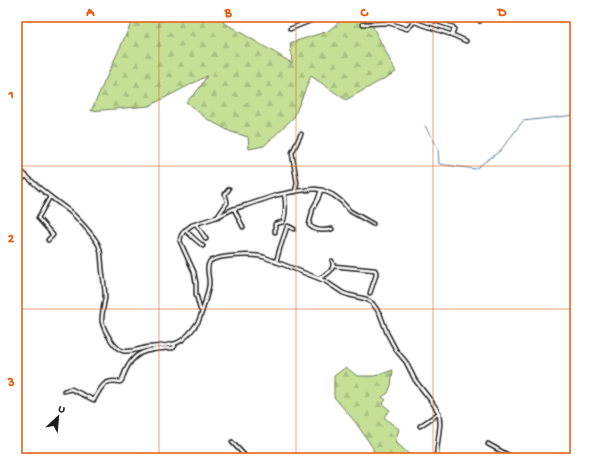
<svg xmlns="http://www.w3.org/2000/svg" width="592" height="475" font-family="'Gochi Hand',sans-serif">
  <defs>
    <pattern id="forest-firs" width="22" height="20" patternUnits="userSpaceOnUse"><rect width="22" height="20" fill="#c5e096"/><path d="M5 1l3.5 6h-7zM16 11l3.5 6h-7z" fill="#a9c081"/></pattern>
  </defs>
  <rect width="100%" height="100%" fill="#fff"/>
  <filter id="ink" filterUnits="userSpaceOnUse"><feTurbulence type="fractalNoise" baseFrequency=".025" numOctaves="2"/><feDisplacementMap in="SourceGraphic" scale="8" xChannelSelector="R" yChannelSelector="G"/><feConvolveMatrix kernelMatrix="1 2 1 2 8 2 1 2 1" color-interpolation-filters="sRGB"/></filter>
  <g filter="url(#ink)">
    <g fill="url(#forest-firs)" stroke="#707e59">
      <polygon points="134,17 220,17 223,22 292,63 290,43 328,31 345,17 368,17 396,72 346,100 311,76 294,117 264,146 249,149 248,137 231,132 207,119 186,102 198,90 207,76 149,106 91,111"/>
      <polygon points="346,367 357,376 375,376 393,370 391,386 388,393 382,397 386,400 382,404 390,410 384,417 392,424 399,429 395,443 398,444 413,458 373,458 373,448 356,423 334,397 334,376"/>
    </g>
    <g fill="none" stroke-linecap="round" stroke-linejoin="round">
      <polyline stroke="#62829a" stroke-width="1" points="425,126 438,148 439,164 475,169 500,151 523,121 575,115"/>
      <defs>
        <g id="street">
          <polyline points="405,17 412,20"/>
          <polyline points="424,17 453,27 454,29 452,35"/>
          <polyline points="477,17 480,21"/>
          <path d="M 363,24 L 389,23 L 407,29 C 410,28 411,23 415,22 L 455,36 L 466,41"/>
          <polyline points="290,29 310,21 312,20 310,17"/>
          <path d="M 17,167 C 29,179 42,191 56,201 C 60,204 64,207 68,210 C 76,216 93,235 98,244 C 102,251 101,260 102,268 C 103,278 105,288 105,298 C 104,304 101,318 102,322 C 104,330 114,349 123,351 C 132,353 140,348 149,347 C 175,345 182,346 198,322 C 201,317 208,292 209,285 C 210,276 205,269 210,261 C 221,255 252,254 264,257 L 325,281 L 343,293 L 349,295 L 366,299 L 373,304 L 380,314 L 387,333 L 396,350 L 406,362 L 415,380 L 432,402 L 439,413 L 440,424 L 436,458"/>
          <polyline points="17,183 26,176"/>
          <path d="M 321,190 L 318,199 L 313,208 L 309,225 C 315,231 324,231 332,229"/>
          <polyline points="295,192 297,183 292,153 301,134"/>
          <polyline points="234,209 243,227"/>
          <polyline points="218,216 227,203 227,201 225,194 229,189"/>
          <polyline points="196,224 206,239"/>
          <polyline points="185,230 197,241 203,246"/>
          <path d="M 275,232 L 275,224 L 283,222 C 286,215 286,201 284,194"/>
          <polyline points="48,240 53,235 38,218 50,197"/>
          <polyline points="276,262 280,248 287,227 288,226 294,229"/>
          <polyline points="333,266 375,270 376,272 376,275 370,293"/>
          <path d="M 319,278 C 326,275 336,270 332,261"/>
          <polyline points="202,311 200,309 196,294 196,283 194,272 183,248 180,241 181,236 184,231 192,225 217,217 233,209 247,205 277,195 297,191 315,189 322,190 333,195 341,201 350,211 373,224"/>
          <path d="M 64,391 L 71,389 L 94,400 C 101,388 104,378 120,382 L 122,380 C 131,351 145,349 173,348 L 175,346 L 174,344"/>
          <polyline points="420,426 439,413"/>
          <polyline points="232,442 247,458"/>
          <polyline points="488,444 508,455 507,458"/>
          <polyline points="508,455 513,458"/>
        </g>
      </defs>
      <use href="#street" stroke="#1c1c1c" stroke-width="5.5"/>
      <use href="#street" stroke="#fff" stroke-width="2.5"/>
    </g>
  </g>
  <path fill="none" stroke="#e8590c" stroke-width="1" stroke-opacity="0.55" d="M 159,17 L 159,458M 296,17 L 296,458M 433,17 L 433,458M 17,166 L 575,166M 17,309 L 575,309"/>
  <rect width="592" height="475" fill="none" stroke="#fff" stroke-width="44"/>
  <g transform="translate(58 417) rotate(26)" stroke="#ffffff" stroke-width="3" paint-order="stroke">
  <path d="M0-3L7 15L0 10L-7 15Z" fill="#1c1c1c"/>
  <text y="-6" font-size="11" font-weight="bold" text-anchor="middle" fill="#1c1c1c">U</text>
  </g>
  <rect x="22" y="22" width="548" height="431" fill="none" stroke="#e8590c" stroke-width="1.5"/>
  <g font-size="13" text-anchor="middle" font-weight="bold" fill="#e8590c">
    <text x="90" y="16">A</text>
    <text x="228" y="16">B</text>
    <text x="364" y="16">C</text>
    <text x="502" y="16">D</text>
    <text x="11" y="98">1</text>
    <text x="11" y="242">2</text>
    <text x="11" y="386">3</text>
  </g>
</svg>
